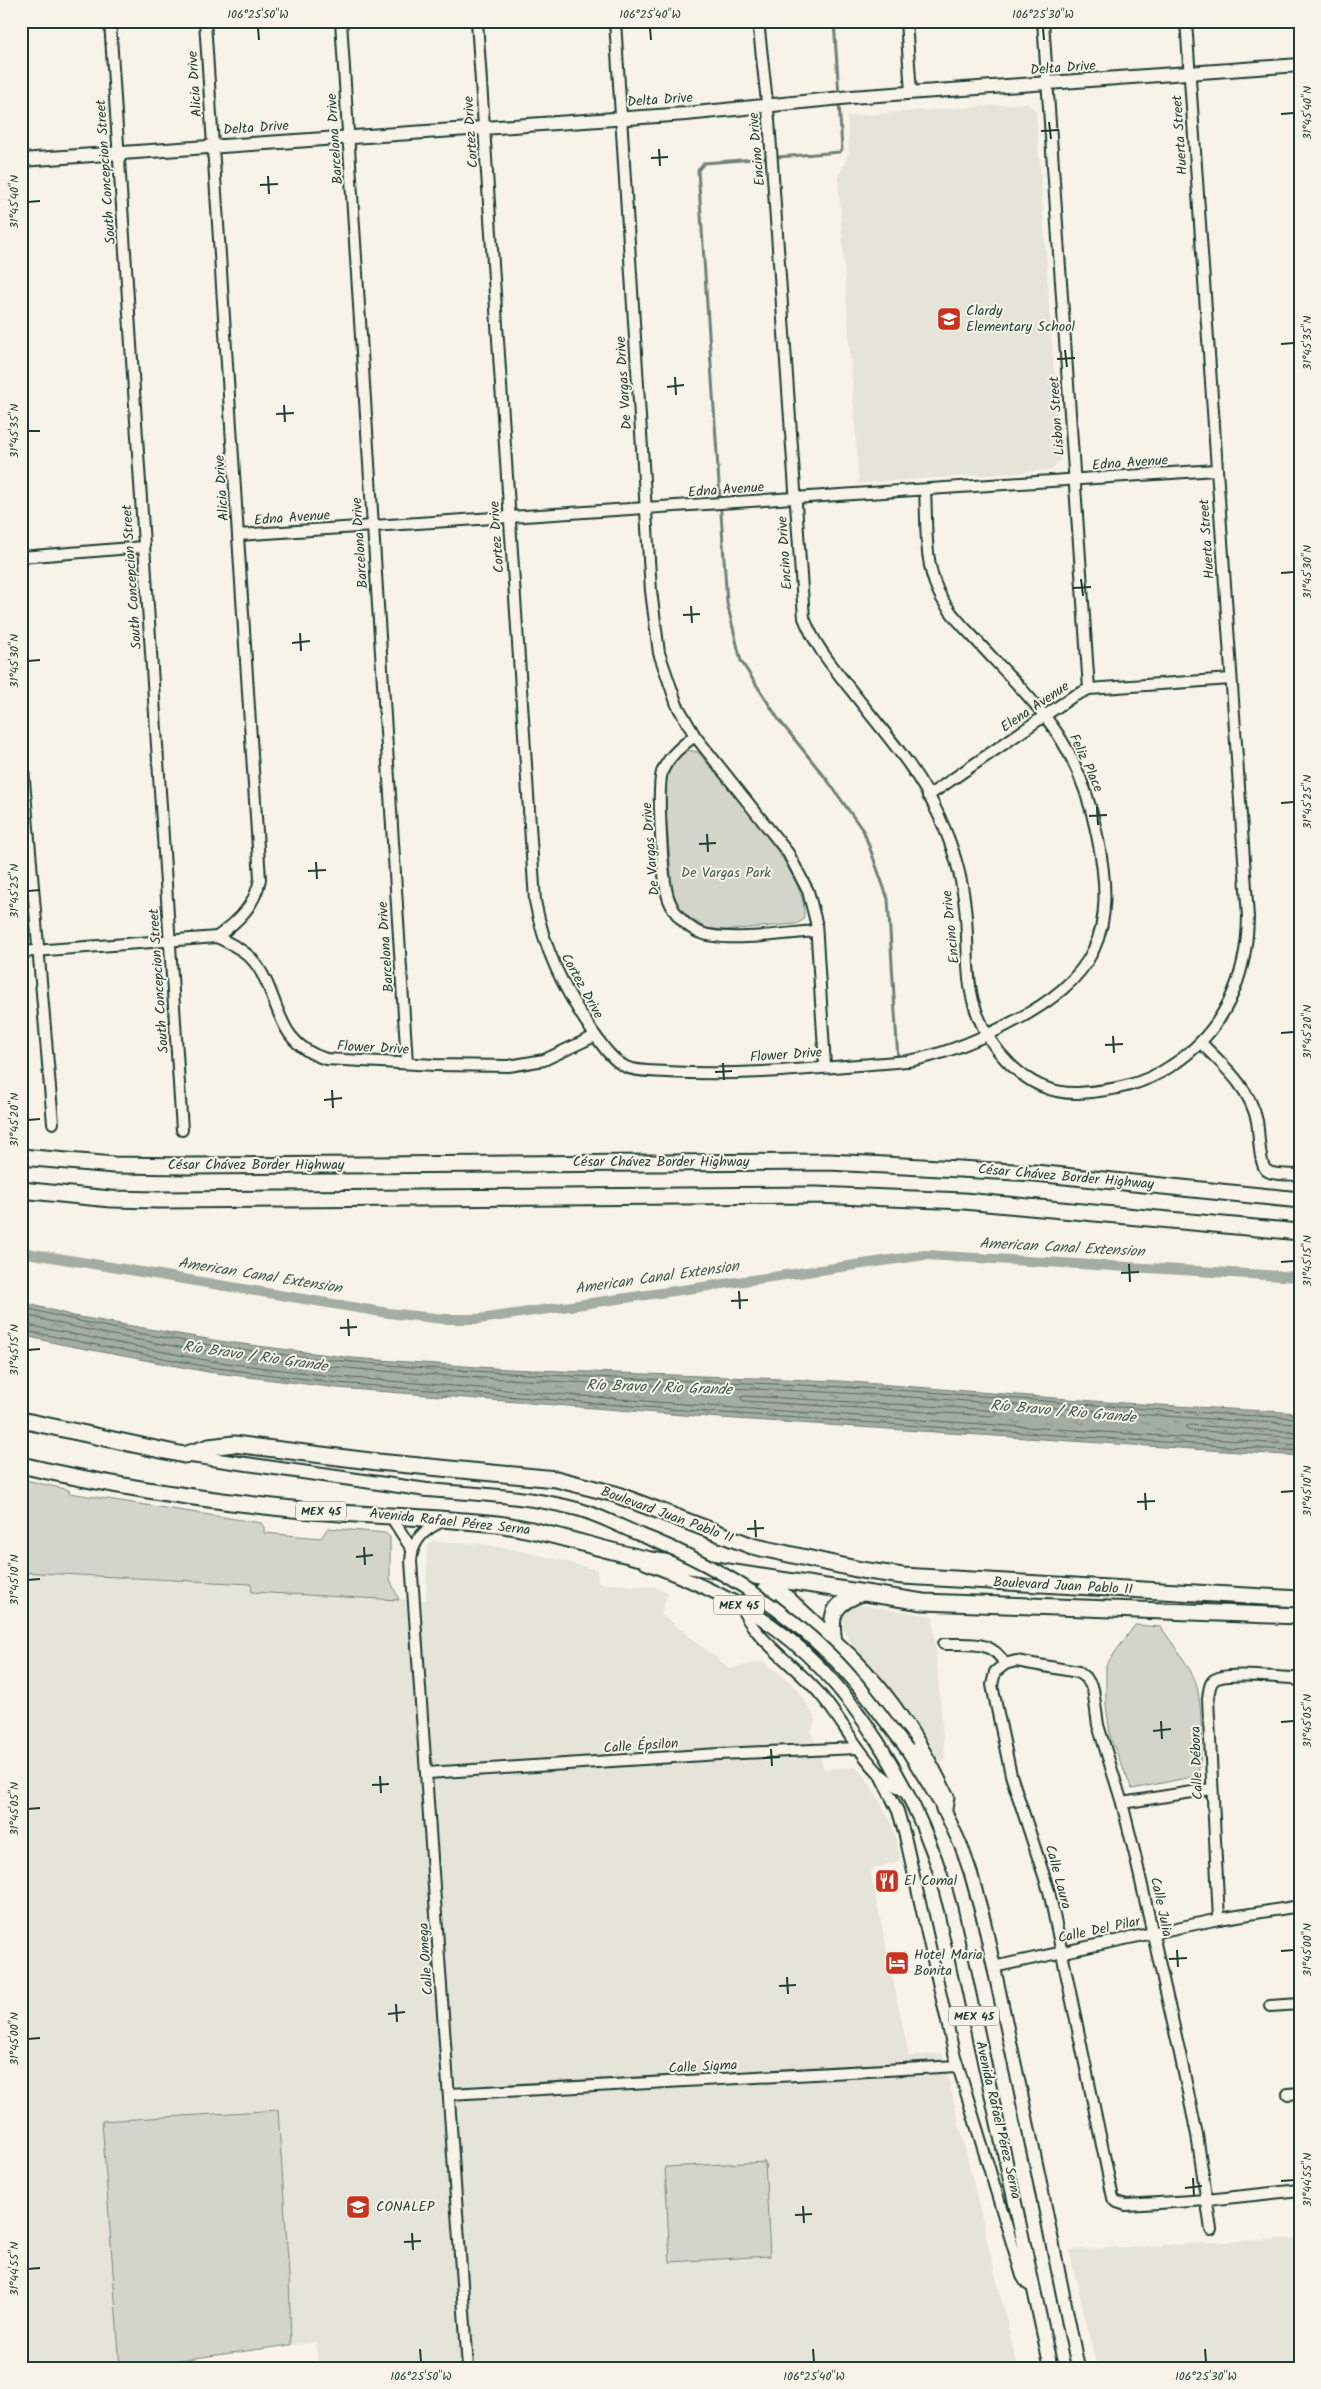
<svg xmlns="http://www.w3.org/2000/svg" width="1321" height="2389" font-family="Kalam,sans-serif">
  <defs>
    <pattern id="water-ripples" width="26" height="14" patternUnits="userSpaceOnUse" patternTransform="scale(1.25)"><rect width="26" height="14" fill="#a4ada3"/><path d="M2 4q2-2 4 0t4 0M15 11q2-2 4 0t4 0" fill="none" stroke="#858e86"/></pattern>
  </defs>
  <rect width="100%" height="100%" fill="#f7f3e8"/>
  <filter id="ink" filterUnits="userSpaceOnUse"><feTurbulence type="fractalNoise" baseFrequency=".02" numOctaves="2"/><feDisplacementMap in="SourceGraphic" scale="10" xChannelSelector="R" yChannelSelector="G"/><feConvolveMatrix kernelMatrix="1 2 1 2 8 2 1 2 1" color-interpolation-filters="sRGB"/></filter>
  <g filter="url(#ink)">
    <g fill="#e5e4d9">
      <polygon points="1027,103 1036,111 1060,460 1052,470 859,483 838,177 849,153 847,116"/>
      <polygon points="432,1541 482,1544 537,1554 597,1570 598,1583 655,1587 668,1592 661,1614 730,1669 764,1661 798,1689 816,1720 811,1731 824,1769 856,1767 867,1779 891,1822 901,1860 870,1870 909,2056 942,2053 1018,2368 318,2368 316,2342 291,2345 289,2275 277,2110 102,2121 120,2368 21,2368 21,1572 251,1584 252,1592 426,1600 427,1552 429,1544"/>
      <polygon points="854,1604 933,1616 945,1759 941,1762 912,1718 849,1640 843,1628 844,1608"/>
      <polygon points="1300,2238 1300,2368 1097,2368 1069,2250"/>
    </g>
    <g fill="#d3d5ca" stroke="#79897f">
      <path d="M 688,750 L 698,752 C 724,784 815,880 803,920 L 796,924 L 725,930 L 706,928 L 691,919 L 679,907 L 672,890 L 664,784 C 668,768 673,757 688,750 Z"/>
      <polygon points="21,1479 69,1490 69,1493 261,1523 264,1527 264,1533 321,1538 328,1528 385,1533 390,1537 390,1579 399,1600 252,1592 251,1584 21,1572"/>
      <path d="M 1135,1625 L 1161,1627 C 1170,1641 1192,1669 1196,1683 C 1202,1703 1204,1757 1197,1776 L 1132,1789 L 1111,1740 L 1106,1705 L 1106,1665 Z"/>
      <polygon points="278,2110 289,2275 291,2345 120,2368 102,2121"/>
      <polygon points="765,2162 770,2256 670,2262 665,2167"/>
    </g>
    <polygon fill="url(#water-ripples)" stroke="#6f8077" points="21,1302 74,1316 219,1341 352,1358 507,1369 839,1381 1106,1402 1300,1413 1300,1456 721,1418 338,1388 208,1372 60,1344 21,1335"/>
    <g fill="none" stroke-linecap="round" stroke-linejoin="round">
      <g stroke="#546a60" stroke-width="1">
        <path d="M 21,1307 C 283,1375 555,1374 823,1386 C 982,1393 1141,1412 1300,1418"/>
        <path d="M 21,1314 C 276,1380 542,1380 804,1391 C 969,1398 1134,1417 1300,1424"/>
        <polyline points="21,1324 210,1361 339,1377 722,1407 1300,1445"/>
        <polyline points="21,1330 209,1367 338,1383 722,1413 1300,1451"/>
        <polygon points="743,1396 964,1408 995,1411 997,1414 994,1416 743,1401 741,1399"/>
        <polyline points="1300,1432 1189,1425 1186,1427 1188,1430 1300,1438"/>
      </g>
      <g stroke="#6f8077" stroke-width="3">
        <polyline points="834,21 839,95"/>
        <polyline points="839,102 842,149 840,152 704,163 698,170 727,603 741,661 779,720 828,781 864,832 888,899 898,1060"/>
      </g>
      <polyline stroke="#a4ada3" stroke-width="10" points="21,1252 388,1313 444,1319 479,1319 925,1255 1300,1277"/>
      <defs>
        <g id="minor">
          <polyline points="110,21 182,1130"/>
          <path d="M 205,21 L 260,879 C 255,906 238,921 217,937"/>
          <polyline points="341,21 407,1063"/>
          <path d="M 477,21 L 535,901 C 544,949 563,988 590,1028 C 600,1042 610,1059 626,1067 C 638,1072 653,1071 667,1072 C 747,1077 828,1067 908,1061 C 943,1055 976,1041 1007,1025 C 1097,979 1118,933 1097,835 C 1090,800 1077,763 1057,733 C 1034,699 1003,670 975,639 C 962,625 946,609 938,591 C 924,561 927,523 925,491"/>
          <polyline points="615,21 651,591 659,653 677,705 695,736 788,853 808,891 816,922 825,1066"/>
          <path d="M 758,21 L 769,120 L 804,618 C 815,646 833,667 851,690 C 882,730 918,769 939,816 C 952,844 962,876 965,907 C 969,937 965,970 973,1001 C 986,1047 1026,1095 1078,1093 C 1111,1091 1143,1085 1171,1066 C 1224,1032 1247,978 1248,917 L 1186,21"/>
          <polyline points="906,21 911,93"/>
          <polyline points="1043,21 1089,689"/>
          <polyline points="238,535 1216,470"/>
          <polyline points="21,557 143,547"/>
          <path d="M 695,736 C 682,745 668,757 662,772 C 657,789 662,883 669,900 C 674,913 684,924 696,931 C 721,944 787,933 816,931"/>
          <polyline points="21,745 53,1123"/>
          <polyline points="928,796 1072,697 1089,689 1231,679"/>
          <path d="M 21,952 L 217,937 C 229,943 241,948 250,957 C 283,992 270,1042 326,1059 L 435,1065 L 509,1066 L 544,1060 L 595,1036"/>
          <path d="M 1201,1043 C 1224,1066 1250,1088 1257,1121 C 1259,1132 1259,1163 1266,1170 C 1273,1176 1291,1174 1300,1175"/>
          <polyline points="390,1515 411,1548"/>
          <path d="M 444,1521 C 425,1528 412,1540 411,1561 L 468,2368"/>
          <path d="M 741,1606 C 752,1637 797,1667 819,1693 C 841,1718 855,1749 878,1772 C 886,1780 897,1786 906,1793"/>
          <path d="M 944,1644 C 970,1645 991,1639 1005,1664"/>
          <polyline points="427,1773 719,1754 857,1748"/>
          <polyline points="879,1773 898,1811 905,1836 954,2053 1022,2276 1027,2284 1034,2288"/>
          <polyline points="1122,1803 1211,1789"/>
          <path d="M 1219,1919 L 1208,1699 C 1209,1693 1209,1684 1214,1680 C 1226,1671 1278,1678 1294,1678 L 1300,1682"/>
          <polyline points="993,1967 1219,1919 1300,1906"/>
          <polyline points="1270,2006 1300,2004"/>
          <polyline points="450,2094 958,2066"/>
          <polyline points="1288,2094 1300,2093"/>
          <polyline points="1211,2230 1197,2135 1180,2054 1135,1855 1122,1803 1098,1725 1093,1689 1087,1679 1078,1672 1016,1661 1005,1664 995,1672 992,1685 1011,1775 1049,1891 1113,2198 1117,2202 1126,2205 1207,2200 1300,2190"/>
        </g>
        <g id="major">
          <polyline points="21,160 686,114 851,97 1300,65"/>
          <polyline points="184,1455 427,1490"/>
          <path d="M 646,1563 C 683,1577 719,1592 753,1613 C 852,1673 923,1801 951,1910 L 1051,2368"/>
          <polyline points="907,1749 944,1809 962,1848 971,1874 984,1921 1038,2173 1078,2368"/>
        </g>
        <g id="highway">
          <polyline points="21,1157 114,1165 188,1166 829,1162 1035,1173 1300,1200"/>
          <polyline points="21,1190 110,1199 159,1200 815,1195 964,1201 1300,1232"/>
          <polyline points="21,1420 184,1455 209,1447 234,1444 378,1462 556,1479 615,1494 752,1546 861,1570 903,1576 1300,1599"/>
          <path d="M 21,1465 C 114,1487 218,1502 312,1511 C 374,1516 435,1517 497,1524 C 550,1531 599,1550 651,1560 L 923,1602 L 1300,1616"/>
          <path d="M 862,1593 C 834,1603 829,1613 834,1642 C 882,1684 919,1740 946,1797 L 944,1809"/>
          <polyline points="741,1606 767,1590 779,1591 834,1642"/>
        </g>
      </defs>
      <use href="#minor" stroke="#1f3d34" stroke-width="14"/>
      <use href="#major" stroke="#1f3d34" stroke-width="16"/>
      <use href="#highway" stroke="#1f3d34" stroke-width="19"/>
      <use href="#minor" stroke="#f7f3e8" stroke-width="10"/>
      <use href="#major" stroke="#f7f3e8" stroke-width="12"/>
      <use href="#highway" stroke="#f7f3e8" stroke-width="15"/>
      <defs>
        <path id="major-bridge" d="M 427,1490 C 476,1494 528,1496 577,1509 C 597,1514 617,1525 636,1533 C 709,1561 774,1600 830,1655 C 859,1683 882,1717 907,1749"/>
      </defs>
      <use href="#major-bridge" stroke="#1f3d34" stroke-width="16" stroke-linecap="butt"/>
      <use href="#major-bridge" stroke="#f7f3e8" stroke-width="12"/>
    </g>
  </g>
  <path fill="none" stroke="#1f3d34" stroke-width="2" d="M 258,28 L 259,40M 650,28 L 651,40M 1043,28 L 1044,40M 1281,114 L 1294,113M 1049,122 L 1051,139M 1041,131 L 1059,130M 659,149 L 660,166M 651,158 L 668,157M 268,176 L 269,194M 260,185 L 278,184M 28,202 L 40,201M 1281,344 L 1294,343M 1065,350 L 1067,367M 1057,359 L 1075,358M 675,377 L 676,395M 667,387 L 684,385M 284,405 L 285,422M 276,414 L 294,413M 28,431 L 40,431M 1281,573 L 1294,572M 1081,579 L 1083,596M 1073,588 L 1091,587M 691,606 L 692,623M 683,615 L 700,614M 300,633 L 301,651M 292,643 L 310,641M 28,661 L 40,660M 1281,803 L 1294,802M 1097,807 L 1098,825M 1089,816 L 1107,815M 707,834 L 708,852M 699,844 L 716,843M 316,862 L 317,879M 308,871 L 326,870M 28,891 L 40,890M 1281,1033 L 1294,1032M 1113,1036 L 1114,1053M 1105,1045 L 1123,1044M 723,1063 L 724,1080M 715,1072 L 732,1071M 332,1090 L 333,1108M 324,1100 L 342,1098M 28,1120 L 40,1119M 1281,1262 L 1294,1261M 1129,1264 L 1130,1282M 1121,1273 L 1139,1272M 739,1291 L 740,1309M 731,1301 L 748,1300M 348,1319 L 349,1336M 340,1328 L 357,1327M 28,1350 L 40,1349M 1281,1492 L 1294,1491M 1145,1493 L 1146,1510M 1137,1502 L 1155,1501M 755,1520 L 756,1537M 747,1529 L 764,1528M 364,1547 L 365,1565M 356,1557 L 373,1555M 28,1580 L 40,1579M 1161,1721 L 1162,1739M 1281,1722 L 1294,1721M 1153,1731 L 1171,1729M 771,1749 L 772,1766M 763,1758 L 780,1757M 380,1776 L 381,1793M 372,1785 L 389,1784M 28,1809 L 40,1808M 1177,1950 L 1178,1967M 1281,1951 L 1294,1950M 1169,1959 L 1187,1958M 787,1977 L 788,1994M 779,1986 L 796,1985M 396,2004 L 397,2022M 388,2014 L 405,2012M 28,2039 L 40,2038M 1193,2178 L 1194,2196M 1281,2181 L 1294,2180M 1185,2188 L 1202,2186M 803,2206 L 804,2223M 795,2215 L 812,2214M 412,2233 L 413,2250M 404,2242 L 421,2241M 28,2269 L 40,2268M 420,2349 L 421,2362M 813,2349 L 814,2362M 1205,2349 L 1206,2362"/>
  <defs>
    <symbol id="school-square" viewBox="-11 -11 22 22"><rect x="-9" y="-9" width="18" height="18" rx="4" fill="#c8321e" stroke="#f7f3e8"/><path d="M0-5L7-2L0 1L-7-2ZM-4 1L0 2.5L4 1V4Q0 6-4 4Z" fill="#fff"/></symbol>
    <symbol id="restaurant-square" viewBox="-11 -11 22 22"><rect x="-9" y="-9" width="18" height="18" rx="4" fill="#c8321e" stroke="#f7f3e8"/><path d="M-5-6h1v4h1v-4h1v4h1v-4h1v5L-1.5 .5V6h-2V.5L-5-1ZM5-6V6H3V1.5H1.5Q1.5-4 5-6Z" fill="#fff"/></symbol>
    <symbol id="hotel-square" viewBox="-11 -11 22 22"><rect x="-9" y="-9" width="18" height="18" rx="4" fill="#c8321e" stroke="#f7f3e8"/><path d="M-6-4.5h1.5V1H6V5H4.5V3h-9V5H-6ZM-4 0a1.8 1.8 0 1 1 3.6 0ZM.5 0V-2.5h3Q6-2.5 6 0Z" fill="#fff"/></symbol>
  </defs>
  <g fill-rule="evenodd">
    <use href="#school-square" x="935" y="305" width="28" height="28"/>
    <use href="#restaurant-square" x="873" y="1867" width="28" height="28"/>
    <use href="#hotel-square" x="883" y="1949" width="28" height="28"/>
    <use href="#school-square" x="344" y="2193" width="28" height="28"/>
  </g>
  <g text-anchor="middle" dominant-baseline="central" stroke-width="4" stroke-linejoin="round" paint-order="stroke">
    <g fill="#f7f3e8" stroke="#60746a" stroke-width="1">
      <rect x="296" y="1501.5" width="50" height="19" rx="4"/>
      <rect x="714" y="1595.5" width="50" height="19" rx="4"/>
      <rect x="949" y="2006.5" width="50" height="19" rx="4"/>
    </g>
    <g font-size="12" font-weight="bold" fill="#1f3d34">
      <text x="321" y="1511">MEX 45</text>
      <text x="739" y="1605">MEX 45</text>
      <text x="974" y="2016">MEX 45</text>
    </g>
    <g font-size="14" fill="#1f3d34" stroke="#f7f3e8">
      <text transform="translate(1063 68) rotate(-4)">Delta Drive</text>
      <text transform="translate(195 84) rotate(-94)">Alicia Drive</text>
      <text transform="translate(660 100) rotate(-4)">Delta Drive</text>
      <text transform="translate(256 128) rotate(-4)">Delta Drive</text>
      <text transform="translate(471 132) rotate(-94)">Cortez Drive</text>
      <text transform="translate(1180 135) rotate(-94)">Huerta Street</text>
      <text transform="translate(335 139) rotate(-94)">Barcelona Drive</text>
      <text transform="translate(757 149) rotate(-95)">Encino Drive</text>
      <text transform="translate(106 172) rotate(-94)">South Concepcion Street</text>
      <text transform="translate(624 383) rotate(-94)">De Vargas Drive</text>
      <text transform="translate(1057 416) rotate(-94)">Lisbon Street</text>
      <text transform="translate(1130 463) rotate(-4)">Edna Avenue</text>
      <text transform="translate(222 488) rotate(-94)">Alicia Drive</text>
      <text transform="translate(726 490) rotate(-4)">Edna Avenue</text>
      <text transform="translate(292 518) rotate(-4)">Edna Avenue</text>
      <text transform="translate(497 537) rotate(-94)">Cortez Drive</text>
      <text transform="translate(1207 539) rotate(-94)">Huerta Street</text>
      <text transform="translate(360 543) rotate(-94)">Barcelona Drive</text>
      <text transform="translate(785 553) rotate(-94)">Encino Drive</text>
      <text transform="translate(132 577) rotate(-94)">South Concepcion Street</text>
      <text transform="translate(1035 707) rotate(-34)">Elena Avenue</text>
      <text transform="translate(1086 763) rotate(65)">Feliz Place</text>
      <text transform="translate(651 849) rotate(-95)">De Vargas Drive</text>
      <text transform="translate(951 927) rotate(-96)">Encino Drive</text>
      <text transform="translate(386 947) rotate(-94)">Barcelona Drive</text>
      <text transform="translate(159 981) rotate(-94)">South Concepcion Street</text>
      <text transform="translate(582 986) rotate(61)">Cortez Drive</text>
      <text transform="translate(373 1048) rotate(3)">Flower Drive</text>
      <text transform="translate(786 1055) rotate(-4)">Flower Drive</text>
      <text x="661" y="1162">César Chávez Border Highway</text>
      <text x="256" y="1165">César Chávez Border Highway</text>
      <text transform="translate(1066 1177) rotate(5)">César Chávez Border Highway</text>
      <text transform="translate(667 1515) rotate(20)">Boulevard Juan Pablo II</text>
      <text transform="translate(450 1522) rotate(6)">Avenida Rafael Pérez Serna</text>
      <text transform="translate(1063 1586) rotate(3)">Boulevard Juan Pablo II</text>
      <text transform="translate(641 1746) rotate(-4)">Calle Épsilon</text>
      <text transform="translate(1197 1763) rotate(-92)">Calle Débora</text>
      <text transform="translate(1058 1877) rotate(75)">Calle Laura</text>
      <text transform="translate(1161 1907) rotate(78)">Calle Julia</text>
      <text transform="translate(1099 1930) rotate(-12)">Calle Del Pilar</text>
      <text transform="translate(426 1959) rotate(-94)">Calle Omega</text>
      <text transform="translate(703 2067) rotate(-3)">Calle Sigma</text>
      <text transform="translate(998 2120) rotate(77)">Avenida Rafael Pérez Serna</text>
    </g>
    <g font-size="14" fill="#1f3d34" stroke="#f7f3e8" text-anchor="start">
      <text x="966" y="311">Clardy<tspan x="966" dy="16">Elementary School</tspan></text>
      <text x="904" y="1881">El Comal</text>
      <text x="914" y="1955">Hotel Maria<tspan x="914" dy="16">Bonita</tspan></text>
      <text x="376" y="2207">CONALEP</text>
    </g>
    <g font-size="14" fill="#435b52" stroke="#f7f3e8">
      <text x="726" y="873">De Vargas Park</text>
    </g>
    <g font-size="15" font-style="italic" fill="#405950" stroke="#f7f3e8">
      <text transform="translate(1062 1248) rotate(3)">American Canal Extension</text>
      <text transform="translate(260 1276) rotate(9)">American Canal Extension</text>
      <text transform="translate(657 1278) rotate(-8)">American Canal Extension</text>
      <text transform="translate(255 1357) rotate(8)">Río Bravo / Rio Grande</text>
      <text transform="translate(659 1388) rotate(2)">Río Bravo / Rio Grande</text>
      <text transform="translate(1063 1412) rotate(5)">Río Bravo / Rio Grande</text>
    </g>
  </g>
  <rect width="1321" height="2389" fill="none" stroke="#f7f3e8" stroke-width="55"/>
  <rect x="28" y="28" width="1266" height="2334" fill="none" stroke="#1f3d34" stroke-width="2"/>
  <g font-size="12" text-anchor="middle" fill="#1f3d34">
    <text x="258" y="18">106°25'50"W</text>
    <text x="650" y="18">106°25'40"W</text>
    <text x="1043" y="18">106°25'30"W</text>
    <text transform="translate(1307 113) rotate(-90)" y="4">31°45'40"N</text>
    <text transform="translate(14 202) rotate(-90)" y="4">31°45'40"N</text>
    <text transform="translate(1307 343) rotate(-90)" y="4">31°45'35"N</text>
    <text transform="translate(14 431) rotate(-90)" y="4">31°45'35"N</text>
    <text transform="translate(1307 572) rotate(-90)" y="4">31°45'30"N</text>
    <text transform="translate(14 661) rotate(-90)" y="4">31°45'30"N</text>
    <text transform="translate(1307 802) rotate(-90)" y="4">31°45'25"N</text>
    <text transform="translate(14 891) rotate(-90)" y="4">31°45'25"N</text>
    <text transform="translate(1307 1032) rotate(-90)" y="4">31°45'20"N</text>
    <text transform="translate(14 1120) rotate(-90)" y="4">31°45'20"N</text>
    <text transform="translate(1307 1261) rotate(-90)" y="4">31°45'15"N</text>
    <text transform="translate(14 1350) rotate(-90)" y="4">31°45'15"N</text>
    <text transform="translate(1307 1491) rotate(-90)" y="4">31°45'10"N</text>
    <text transform="translate(14 1580) rotate(-90)" y="4">31°45'10"N</text>
    <text transform="translate(1307 1721) rotate(-90)" y="4">31°45'05"N</text>
    <text transform="translate(14 1809) rotate(-90)" y="4">31°45'05"N</text>
    <text transform="translate(1307 1950) rotate(-90)" y="4">31°45'00"N</text>
    <text transform="translate(14 2039) rotate(-90)" y="4">31°45'00"N</text>
    <text transform="translate(1307 2180) rotate(-90)" y="4">31°44'55"N</text>
    <text transform="translate(14 2269) rotate(-90)" y="4">31°44'55"N</text>
    <text x="421" y="2380">106°25'50"W</text>
    <text x="814" y="2380">106°25'40"W</text>
    <text x="1206" y="2380">106°25'30"W</text>
  </g>
</svg>
